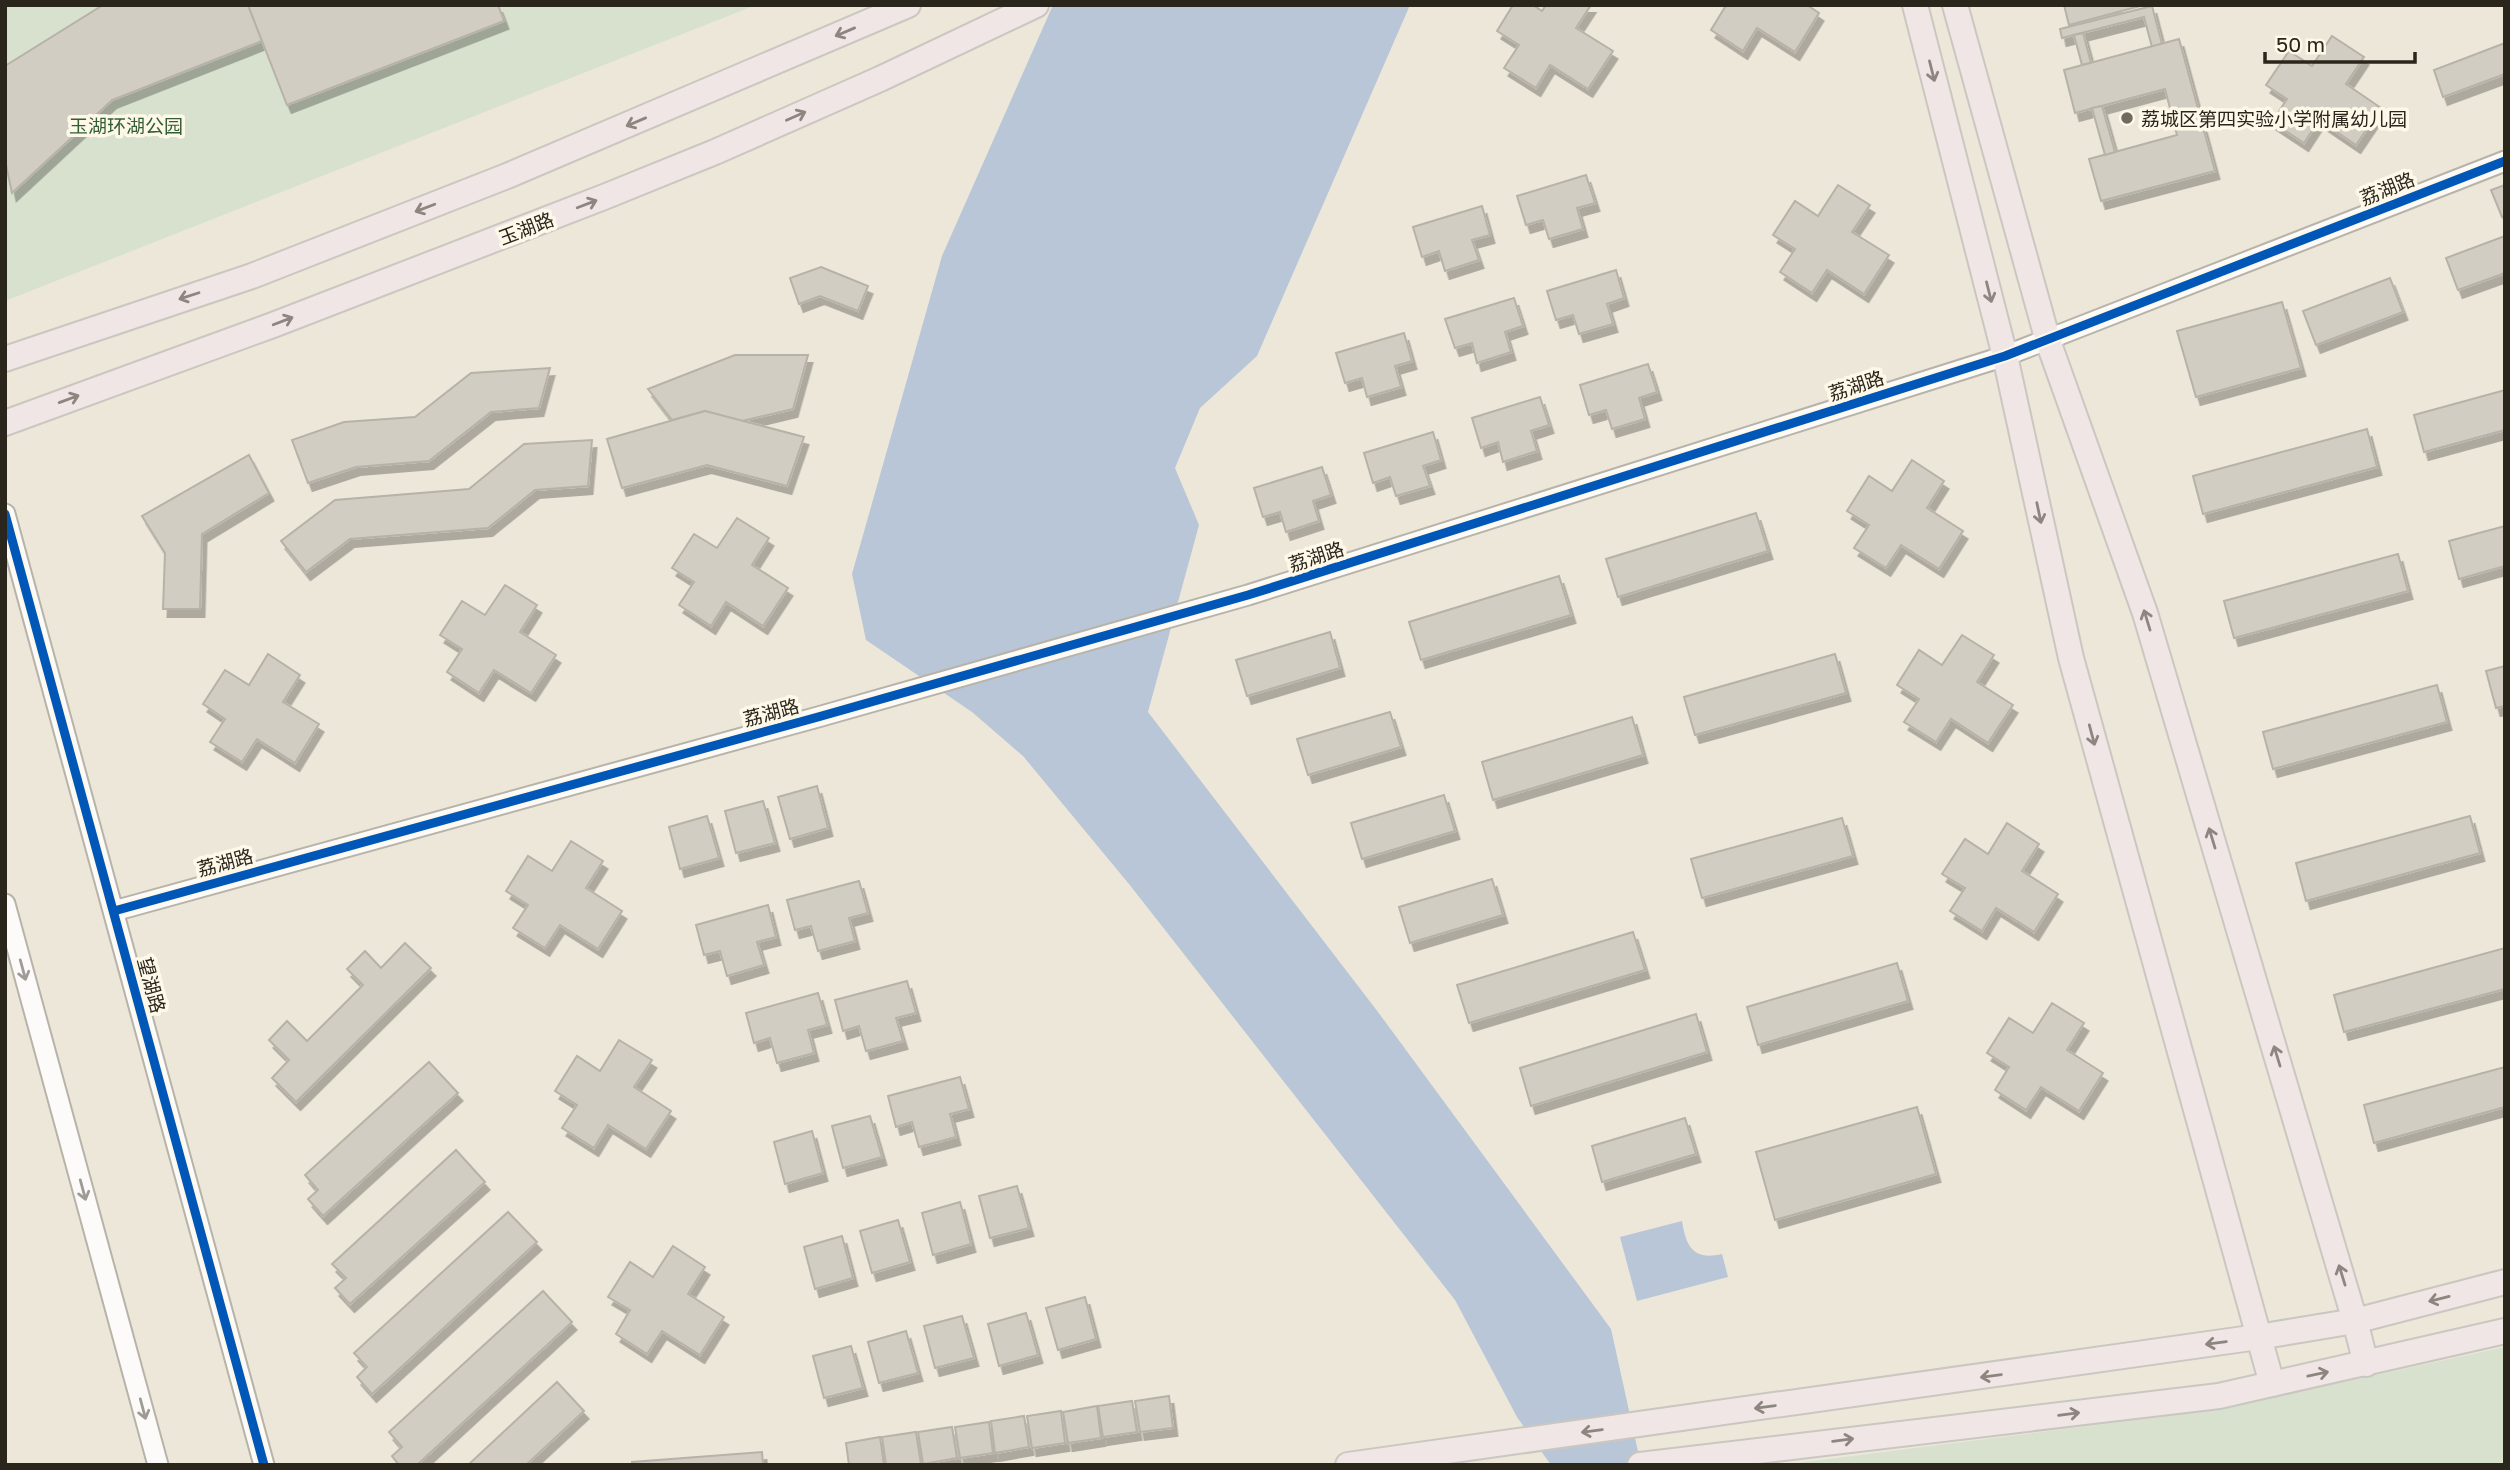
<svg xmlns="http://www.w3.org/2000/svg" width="2510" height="1470" font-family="'Golos Text','Noto Sans SC',sans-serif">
  <defs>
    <filter id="shadow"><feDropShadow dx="4.5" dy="8" stdDeviation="0" flood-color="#0004"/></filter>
  </defs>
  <rect width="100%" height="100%" fill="#ece7d9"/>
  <g fill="#d7e1ce">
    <polygon points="5,5 756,5 5,301"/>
    <polygon points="2505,1347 2505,1465 1781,1465 2215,1410"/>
  </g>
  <g fill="#b8c6d7">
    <polygon points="1053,5 1410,5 1257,356 1200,408 1175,468 1199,525 1148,712 1378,1012 1611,1329 1641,1465 1551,1465 1517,1417 1455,1300 1129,884 1023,756 972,712 866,640 852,574 942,256"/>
    <path d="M 1682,1221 C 1686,1246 1693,1261 1722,1254 L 1728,1277 L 1637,1301 L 1620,1237 Z"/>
  </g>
  <g fill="#d2cdc2" stroke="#b7b2a8" stroke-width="2" filter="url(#shadow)">
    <polygon points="103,5 248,5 262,41 112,100 12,193 5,160 5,66"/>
    <polygon points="248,5 498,5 504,21 287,105"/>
    <polygon points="1513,5 1533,5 1542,11 1546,5 1591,5 1576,28 1613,51 1588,89 1550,65 1536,88 1504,68 1519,45 1497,31"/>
    <polygon points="1722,5 1807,5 1819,13 1795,52 1757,28 1743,51 1711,30 1725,7"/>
    <polygon points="2064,5 2144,5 2069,25"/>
    <polygon points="2152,6 2162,44 2152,47 2144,17 2062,38 2060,29"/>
    <polygon points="2083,33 2091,63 2082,65 2074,35"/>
    <polygon points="2332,36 2364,57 2346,84 2381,108 2356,145 2319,120 2304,143 2272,122 2287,99 2266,85 2289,51 2312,66"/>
    <polygon points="2179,39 2215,171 2101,201 2089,159 2177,135 2165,89 2075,113 2064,70"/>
    <polygon points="2505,43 2505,74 2443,97 2434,70"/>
    <polygon points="2102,106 2115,152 2105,155 2092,108"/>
    <polygon points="1586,175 1595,203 1577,208 1583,229 1549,239 1543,220 1526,225 1517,196"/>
    <polygon points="1838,185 1870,205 1852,232 1889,255 1864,294 1827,270 1812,293 1780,272 1795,249 1773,235 1795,201 1818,216"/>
    <polygon points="2505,185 2505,216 2502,217 2491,190"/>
    <polygon points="1482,206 1490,235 1472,240 1479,260 1445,271 1439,251 1422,257 1413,227"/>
    <polygon points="2505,236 2505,273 2458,290 2446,258"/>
    <polygon points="821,267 868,286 858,311 820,296 799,304 790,278"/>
    <polygon points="1616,270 1624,298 1607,304 1613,324 1579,334 1573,315 1556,320 1547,291"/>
    <polygon points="2390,278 2403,312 2316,345 2303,311"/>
    <polygon points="1514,298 1523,326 1505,332 1511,352 1477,363 1472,343 1455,348 1445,319"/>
    <polygon points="2282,302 2301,368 2196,397 2177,331"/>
    <polygon points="1404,333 1412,361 1395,366 1401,387 1367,397 1362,378 1345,383 1336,353"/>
    <polygon points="735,355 808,355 793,409 742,421 705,411 672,420 648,389"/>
    <polygon points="1648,364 1657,392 1639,398 1645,419 1612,429 1606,410 1589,415 1580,385"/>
    <polygon points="550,368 539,408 491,412 429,461 356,467 308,483 292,440 344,422 415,417 471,373"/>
    <polygon points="2505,390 2505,430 2424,452 2414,415"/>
    <polygon points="1540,397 1549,425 1531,431 1537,451 1503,462 1498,442 1481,448 1472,418"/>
    <polygon points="705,411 804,437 787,486 707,465 622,488 607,439"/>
    <polygon points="2367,429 2377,467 2203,514 2193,476"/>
    <polygon points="1433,432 1441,460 1423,466 1430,486 1396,496 1390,477 1373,483 1364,453"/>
    <polygon points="592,440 588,486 535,490 488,528 350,539 306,572 281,541 335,500 469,489 524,444"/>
    <polygon points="249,455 269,493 202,534 200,609 163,609 165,553 142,516"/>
    <polygon points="1912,460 1944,481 1927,508 1963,531 1939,569 1901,545 1886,568 1854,548 1869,525 1847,511 1869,476 1892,491"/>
    <polygon points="1322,467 1331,495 1313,501 1319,521 1286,532 1280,512 1263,517 1254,488"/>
    <polygon points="1756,513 1768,551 1618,597 1606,559"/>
    <polygon points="737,518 769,538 752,565 788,588 763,626 726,602 711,626 679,605 694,582 672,568 694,534 717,548"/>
    <polygon points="2505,526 2505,566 2459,579 2449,541"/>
    <polygon points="2398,554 2408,591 2234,638 2224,601"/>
    <polygon points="1559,576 1571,615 1421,660 1409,622"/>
    <polygon points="505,585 537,605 520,632 556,655 531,693 494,670 479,693 447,672 462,649 440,635 462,601 485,615"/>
    <polygon points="1330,632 1340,668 1247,696 1236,660"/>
    <polygon points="1962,635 1994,655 1977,682 2013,705 1988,743 1951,719 1936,742 1904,722 1919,699 1897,685 1919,650 1942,665"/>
    <polygon points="268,654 300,675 283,702 319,724 295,763 257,739 242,762 210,742 225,719 203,704 225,670 249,685"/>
    <polygon points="1835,654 1846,693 1695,735 1684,697"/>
    <polygon points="2505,666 2505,706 2496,708 2486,671"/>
    <polygon points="2437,685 2447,722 2273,769 2263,732"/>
    <polygon points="1390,712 1401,747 1308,775 1297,739"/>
    <polygon points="1632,717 1643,755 1493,800 1482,762"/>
    <polygon points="817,786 828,828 790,839 778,797"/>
    <polygon points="1444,795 1455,831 1362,859 1351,823"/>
    <polygon points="763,801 775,843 736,853 725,811"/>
    <polygon points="707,816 719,858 680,869 669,827"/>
    <polygon points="2470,816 2480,853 2306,901 2296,863"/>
    <polygon points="1842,818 1853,856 1702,898 1691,859"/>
    <polygon points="2007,823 2039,844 2022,871 2058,894 2034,932 1996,908 1982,931 1950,911 1965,888 1942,874 1965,839 1988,854"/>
    <polygon points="571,841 603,861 586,888 622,911 598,949 560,925 545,948 513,928 528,905 506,891 528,856 552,871"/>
    <polygon points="1492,879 1503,915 1410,943 1399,907"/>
    <polygon points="859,881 868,913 849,918 855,941 818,951 811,926 795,930 787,900"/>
    <polygon points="768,905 776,937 757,942 764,965 727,976 720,951 704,955 696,925"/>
    <polygon points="1633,932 1645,970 1469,1023 1457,985"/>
    <polygon points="405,943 431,968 296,1102 272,1078 289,1060 269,1040 287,1021 307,1041 363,985 347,969 365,951 381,968"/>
    <polygon points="2505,948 2505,989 2344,1032 2334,995"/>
    <polygon points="1897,963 1908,1001 1758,1045 1747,1007"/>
    <polygon points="907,981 916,1013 896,1018 903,1041 866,1051 859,1026 843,1031 835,1000"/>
    <polygon points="818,993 827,1025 808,1030 814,1053 777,1063 770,1038 754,1043 746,1013"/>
    <polygon points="2052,1003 2084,1023 2067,1050 2103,1073 2079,1111 2041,1087 2026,1110 1995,1090 2009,1067 1987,1053 2009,1018 2033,1033"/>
    <polygon points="1696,1014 1707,1052 1531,1106 1520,1068"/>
    <polygon points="619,1040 652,1060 634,1087 671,1111 646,1149 608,1125 594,1148 562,1128 577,1105 555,1091 577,1056 600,1071"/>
    <polygon points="429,1062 458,1093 323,1216 308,1199 318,1190 305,1175"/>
    <polygon points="2505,1067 2505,1107 2374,1143 2364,1105"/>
    <polygon points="960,1077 969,1109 950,1114 956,1137 919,1147 912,1122 896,1127 888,1096"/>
    <polygon points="1917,1107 1936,1174 1775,1220 1756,1152"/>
    <polygon points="870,1116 882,1157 843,1168 832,1126"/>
    <polygon points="1685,1118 1696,1154 1602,1182 1592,1146"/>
    <polygon points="812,1131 823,1173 785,1184 774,1142"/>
    <polygon points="456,1150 485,1182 350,1304 335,1288 346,1278 332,1264"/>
    <polygon points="1017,1186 1029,1228 990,1238 979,1196"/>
    <polygon points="960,1202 971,1244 933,1255 922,1213"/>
    <polygon points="508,1212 537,1242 372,1394 357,1377 367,1367 354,1353"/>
    <polygon points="898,1220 910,1262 872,1273 860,1231"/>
    <polygon points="842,1236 853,1278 815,1289 804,1247"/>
    <polygon points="673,1246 705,1267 688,1294 724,1317 700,1355 662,1331 647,1354 616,1334 630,1310 608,1297 630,1262 653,1277"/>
    <polygon points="543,1291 572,1322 417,1465 399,1465 392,1456 402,1447 389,1432"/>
    <polygon points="1085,1297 1096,1339 1058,1350 1046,1308"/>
    <polygon points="1026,1313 1038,1355 999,1366 988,1324"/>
    <polygon points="962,1316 974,1358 935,1368 924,1326"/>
    <polygon points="906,1331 918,1373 879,1383 868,1342"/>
    <polygon points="851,1346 863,1388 824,1398 813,1356"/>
    <polygon points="557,1382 584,1411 526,1465 468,1465"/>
    <polygon points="1169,1396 1173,1428 1140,1432 1135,1401"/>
    <polygon points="1132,1401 1137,1432 1103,1437 1098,1406"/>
    <polygon points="1097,1406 1101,1438 1068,1443 1063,1412"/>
    <polygon points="1061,1411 1065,1443 1032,1448 1027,1416"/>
    <polygon points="1024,1416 1029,1447 995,1453 991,1421"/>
    <polygon points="989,1422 993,1453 960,1458 955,1427"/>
    <polygon points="952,1427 957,1458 923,1464 918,1432"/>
    <polygon points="916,1432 921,1464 886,1465 882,1437"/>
    <polygon points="880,1437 884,1465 849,1465 846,1443"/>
    <polygon points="762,1452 763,1465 632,1465 632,1462"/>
  </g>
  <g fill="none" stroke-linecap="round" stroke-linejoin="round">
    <defs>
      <g id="minor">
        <polyline points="5,514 264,1465"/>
        <polyline points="5,904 158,1465"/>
        <polyline points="114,911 818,717 1248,595 2005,356 2505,161"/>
      </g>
      <g id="major">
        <polyline points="1915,5 2005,356 2071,658 2272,1384"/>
        <polyline points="1955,5 2048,341 2145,613 2355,1321 2366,1364"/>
        <polyline points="5,359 252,276 507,176 908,5"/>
        <polyline points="5,423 273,325 604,197 715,152 880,79 1036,5"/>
        <polyline points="1348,1465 2258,1337 2355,1321 2505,1282"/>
        <polyline points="1640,1465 2219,1396 2505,1331"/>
      </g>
    </defs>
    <use href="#minor" stroke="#b7b3a8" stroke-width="23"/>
    <use href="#major" stroke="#c9c7c0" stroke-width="28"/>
    <use href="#minor" stroke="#fcfbf9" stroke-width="19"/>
    <use href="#major" stroke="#f0e6e5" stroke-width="24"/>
    <defs>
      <g id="cycleway">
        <polyline points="5,514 264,1465"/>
        <polyline points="114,911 818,717 1248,595 2005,356 2505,161"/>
      </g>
    </defs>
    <use href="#cycleway" stroke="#fef8e9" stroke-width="13"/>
    <use href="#cycleway" stroke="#0057b8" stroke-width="9"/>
  </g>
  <defs><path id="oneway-shaft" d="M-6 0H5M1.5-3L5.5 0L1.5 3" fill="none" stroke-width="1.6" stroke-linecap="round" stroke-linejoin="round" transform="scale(1.75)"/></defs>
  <g stroke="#8d8680">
    <use href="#oneway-shaft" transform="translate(845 32) rotate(157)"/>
    <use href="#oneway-shaft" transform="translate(1932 71) rotate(76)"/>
    <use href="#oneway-shaft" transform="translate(796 116) rotate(-24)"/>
    <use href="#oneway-shaft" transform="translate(636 122) rotate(157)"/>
    <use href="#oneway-shaft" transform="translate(587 204) rotate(-21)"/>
    <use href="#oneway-shaft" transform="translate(425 208) rotate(159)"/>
    <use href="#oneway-shaft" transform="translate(1989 292) rotate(76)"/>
    <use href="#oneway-shaft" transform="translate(189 296) rotate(162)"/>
    <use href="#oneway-shaft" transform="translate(283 321) rotate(-21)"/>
    <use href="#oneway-shaft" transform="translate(69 399) rotate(-20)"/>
    <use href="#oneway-shaft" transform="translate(2039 513) rotate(78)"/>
    <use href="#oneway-shaft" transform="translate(2147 620) rotate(-107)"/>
    <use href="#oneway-shaft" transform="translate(2092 735) rotate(75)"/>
    <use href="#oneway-shaft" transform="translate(2212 838) rotate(-107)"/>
    <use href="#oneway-shaft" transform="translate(2277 1056) rotate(-107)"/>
    <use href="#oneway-shaft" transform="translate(2342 1275) rotate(-107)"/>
    <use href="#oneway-shaft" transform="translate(2439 1299) rotate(166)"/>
    <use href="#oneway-shaft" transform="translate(2216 1343) rotate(172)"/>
    <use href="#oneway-shaft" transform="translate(2318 1374) rotate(-12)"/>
    <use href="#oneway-shaft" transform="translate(1991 1376) rotate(172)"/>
    <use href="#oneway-shaft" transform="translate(1765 1407) rotate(172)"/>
    <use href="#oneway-shaft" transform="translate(2069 1414) rotate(-7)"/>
    <use href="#oneway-shaft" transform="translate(1592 1431) rotate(172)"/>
    <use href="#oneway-shaft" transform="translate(1843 1440) rotate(-7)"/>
  </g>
  <g stroke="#9e9b96">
    <use href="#oneway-shaft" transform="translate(23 970) rotate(75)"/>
    <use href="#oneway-shaft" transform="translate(83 1190) rotate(75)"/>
    <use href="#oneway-shaft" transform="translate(143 1409) rotate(75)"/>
  </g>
  <circle fill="#6e6a5e" stroke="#fef8e9" stroke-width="2.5" cx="2127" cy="118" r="7"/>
  <g text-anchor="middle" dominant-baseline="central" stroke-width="7" stroke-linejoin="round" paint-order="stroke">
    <g font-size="19" fill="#2a261c" stroke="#fef8e9" text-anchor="start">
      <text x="2141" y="118">荔城区第四实验小学附属幼儿园</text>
    </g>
    <g font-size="19" fill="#335d35" stroke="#fef8e9">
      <text x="126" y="125">玉湖环湖公园</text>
    </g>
    <g font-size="19" fill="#2a261c" stroke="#fef8e9">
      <text transform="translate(2387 188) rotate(-22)">荔湖路</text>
      <text transform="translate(526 228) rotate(-21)">玉湖路</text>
      <text transform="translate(1856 385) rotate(-18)">荔湖路</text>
      <text transform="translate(1316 556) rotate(-18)">荔湖路</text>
      <text transform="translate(771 712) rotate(-15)">荔湖路</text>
      <text transform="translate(225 862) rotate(-15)">荔湖路</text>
      <text transform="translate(152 985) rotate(75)">望湖路</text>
    </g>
  </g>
  <rect width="2510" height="1470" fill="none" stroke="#2a261c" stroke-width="14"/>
  <path d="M2265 52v10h150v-10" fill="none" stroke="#2a261c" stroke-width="3.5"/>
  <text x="2276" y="52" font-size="21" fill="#2a261c" stroke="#fef8e9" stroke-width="5" paint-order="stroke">50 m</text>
</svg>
